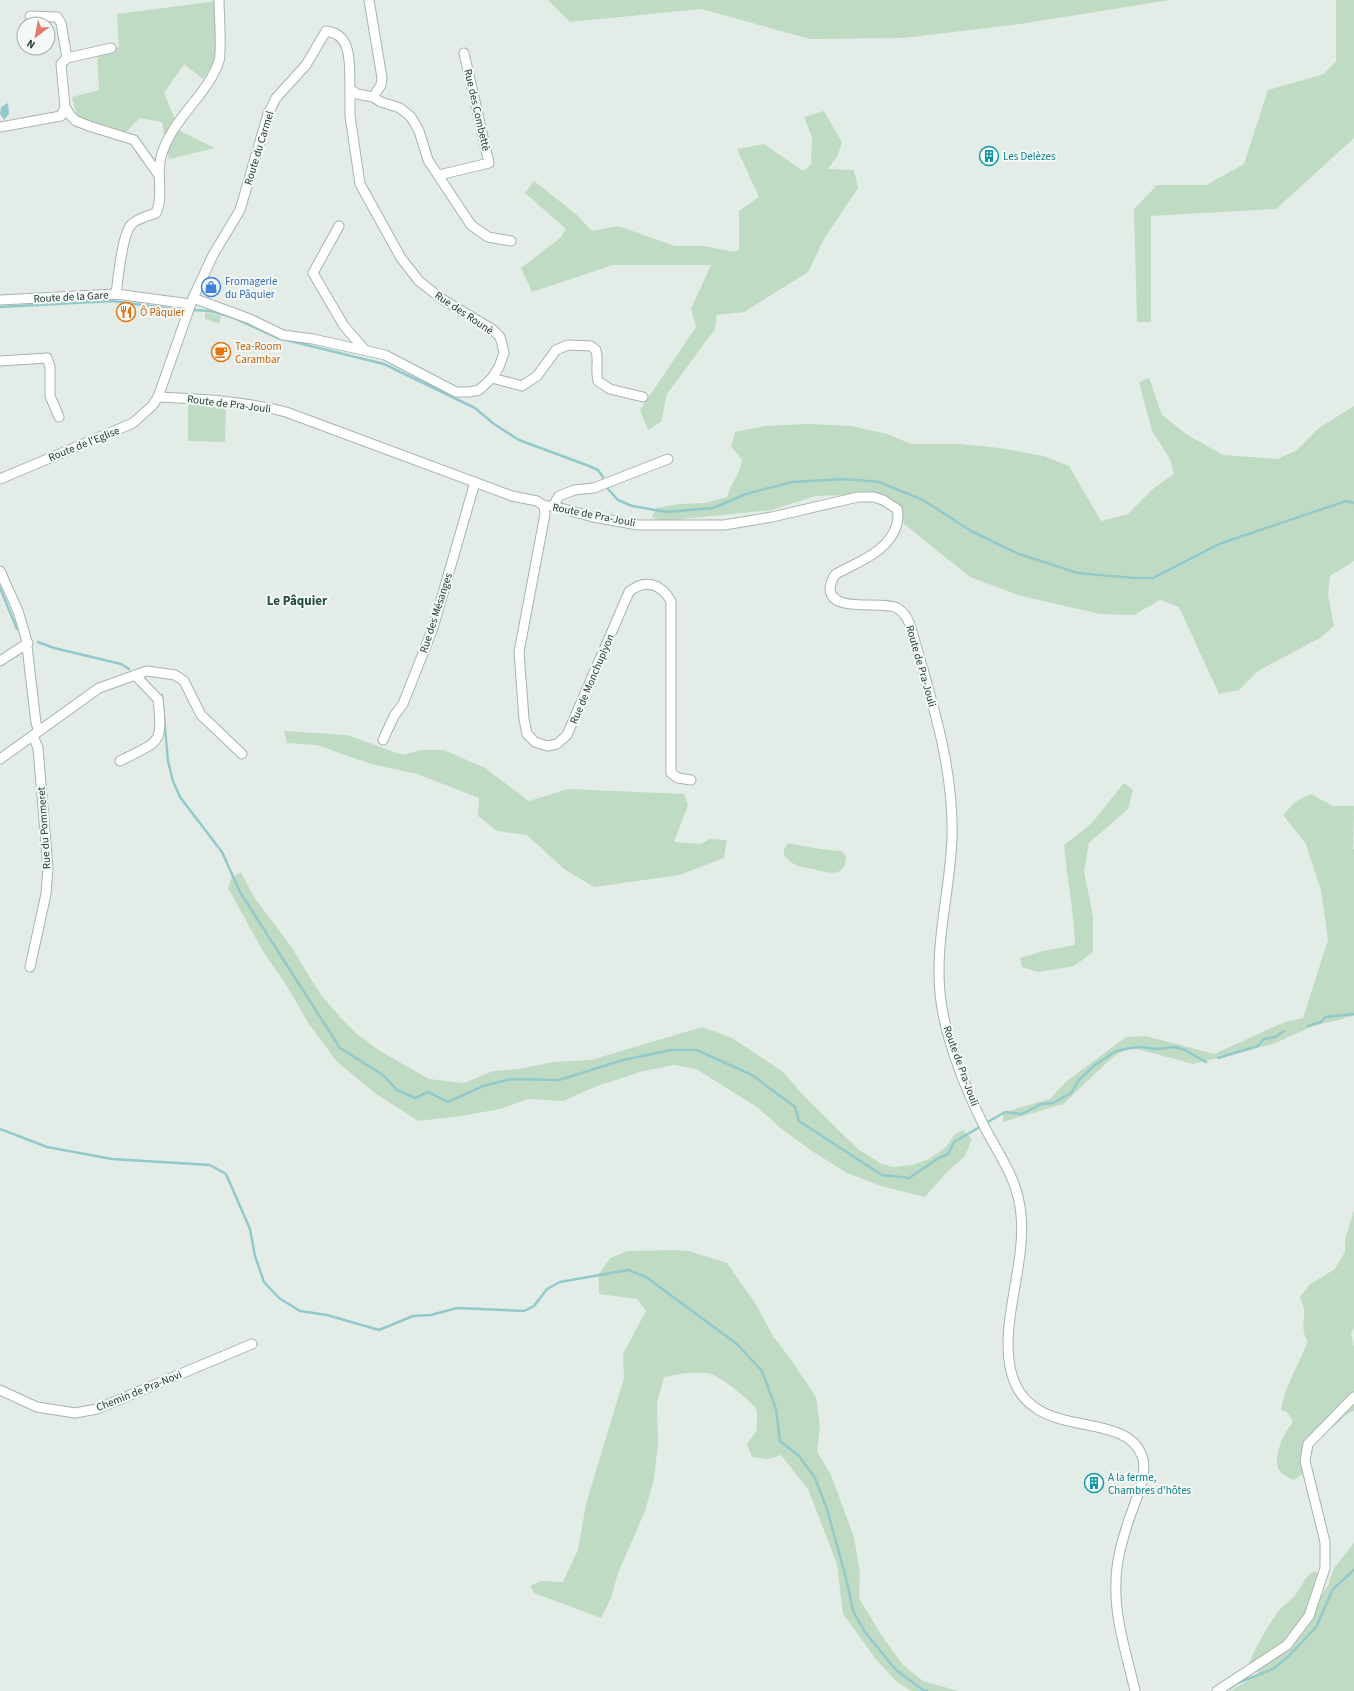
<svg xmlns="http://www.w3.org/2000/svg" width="1354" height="1691" font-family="'Source Sans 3',sans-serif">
  <rect width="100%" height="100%" fill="#e4ece8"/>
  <g fill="#c0dbc4">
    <polygon points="548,0 1170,0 1020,24 903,38 810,39 701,9 570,22"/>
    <polygon points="1336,0 1354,0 1354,138 1276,209 1151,216 1151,322 1137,322 1134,209 1157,185 1206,185 1244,164 1268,90 1324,74 1336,61"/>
    <polygon points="217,1 216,59 203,79 184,64 164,93 180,131 215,148 169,159 162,122 140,118 125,133 77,116 72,97 99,90 97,52 119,47 117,14"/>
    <polygon points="824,111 842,142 838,155 828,169 854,170 858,188 824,239 808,272 744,312 717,315 715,329 667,394 661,422 648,430 640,410 696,327 691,309 711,265 613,265 532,292 521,268 560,238 566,229 525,193 534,181 577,215 592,231 618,226 675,246 704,246 734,252 739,249 739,211 759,197 737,149 764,144 803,171 811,165 812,137 804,117"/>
    <polygon points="205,312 221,316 219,324 205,319"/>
    <path d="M 1149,378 L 1162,415 L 1189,436 L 1223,455 L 1278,459 L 1297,450 L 1319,428 L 1354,406 L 1354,561 L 1330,576 L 1328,595 L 1334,626 L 1320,638 L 1258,671 L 1239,690 L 1219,694 L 1179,607 L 1160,600 L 1134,615 L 1100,614 L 1021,596 L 970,577 L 904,524 L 900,506 L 876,494 L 816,496 L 771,510 L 682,519 L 667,525 L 652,517 L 656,508 L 679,504 L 704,503 L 727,497 C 731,483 740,474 742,460 L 731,446 L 735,432 L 765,426 L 808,424 L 851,426 L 887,434 L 911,444 L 961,444 L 1000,448 L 1044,456 L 1069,466 L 1101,521 L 1128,514 L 1154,488 L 1174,474 L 1170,459 L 1152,431 L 1139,382 Z"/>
    <polygon points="188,402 226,403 225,442 188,441"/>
    <polygon points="284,731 347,735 403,755 421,750 444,750 485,768 529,801 568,789 684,794 688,805 674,842 701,844 710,839 727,840 724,858 679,875 594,887 564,869 527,835 497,831 478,816 479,798 417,774 371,764 317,745 287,743"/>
    <path d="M 1124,783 L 1133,790 L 1128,809 L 1089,843 L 1084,871 L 1093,917 L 1093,952 L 1074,966 L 1038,972 L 1022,967 L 1020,958 L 1043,951 L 1075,945 C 1074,911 1067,879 1064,845 L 1092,823 Z"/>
    <polygon points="1311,794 1333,806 1354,806 1353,849 1354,850 1354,1016 1313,1026 1273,1044 1193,1064 1130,1047 1113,1057 1063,1104 1003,1122 1003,1114 1018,1108 1050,1099 1067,1081 1126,1037 1146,1036 1214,1054 1285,1022 1303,1018 1328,940 1321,890 1313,866 1306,844 1283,815 1295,802"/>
    <path d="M 788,843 L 813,848 L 841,851 L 846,856 C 845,879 829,873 813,869 C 807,868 800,867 794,864 C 791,862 787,858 784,856 L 784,849 Z"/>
    <polygon points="241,872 254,897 290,945 321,995 341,1018 357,1034 380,1051 429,1079 464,1083 493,1071 518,1069 554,1062 591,1060 702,1027 732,1038 782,1071 805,1097 859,1150 882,1164 894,1167 912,1165 929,1159 946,1147 955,1134 963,1130 972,1139 965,1156 946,1173 925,1197 881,1186 847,1173 812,1151 783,1130 757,1107 696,1069 674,1065 640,1072 597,1086 563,1101 528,1099 500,1109 462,1116 418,1121 375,1093 337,1062 309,1024 285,983 264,953 228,888 232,877"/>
    <path d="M 1354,1210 L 1354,1327 L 1351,1334 L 1354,1347 L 1354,1411 C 1347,1413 1344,1417 1339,1422 C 1319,1439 1308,1439 1309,1470 L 1294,1480 C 1278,1473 1275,1469 1278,1452 C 1281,1440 1285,1432 1293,1422 L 1288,1413 L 1281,1410 C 1285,1385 1299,1365 1308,1341 C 1300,1330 1305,1322 1304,1309 C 1303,1305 1301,1301 1300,1297 L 1309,1285 L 1335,1269 L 1345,1252 L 1345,1240 Z"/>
    <path d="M 673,1250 L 689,1251 L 727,1263 L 757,1306 L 773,1336 L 792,1361 L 816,1397 L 820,1427 L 817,1451 L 831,1475 L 854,1537 L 860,1573 L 859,1598 L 880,1633 L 903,1665 L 923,1681 L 958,1691 L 911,1691 L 896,1681 L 875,1658 L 843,1614 L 837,1564 L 808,1489 L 781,1455 L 768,1459 L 752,1457 L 747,1444 L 757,1430 L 757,1410 C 749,1400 723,1378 711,1374 C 697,1371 678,1374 664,1377 L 657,1403 L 658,1443 L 654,1479 L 645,1511 L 618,1573 L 611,1598 L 601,1618 L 534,1593 L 530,1586 L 541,1581 L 563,1582 L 578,1550 L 586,1504 L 624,1378 L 623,1354 L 646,1311 L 637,1299 L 599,1294 L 599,1274 L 610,1258 L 627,1251 Z"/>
    <path d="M 1354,1543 L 1354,1691 L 1229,1691 L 1260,1675 L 1249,1664 C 1256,1646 1268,1625 1280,1609 C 1285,1604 1292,1600 1296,1594 C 1302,1586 1305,1574 1316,1571 L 1318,1577 L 1317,1603 L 1328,1585 L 1334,1568 Z"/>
  </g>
  <polygon fill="#92cacc" points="8,103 9,114 4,120 0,114 1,107"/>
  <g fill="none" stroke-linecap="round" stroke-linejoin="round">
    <g stroke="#92cacc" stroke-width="2.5">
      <polyline points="0,307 112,301 181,310"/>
      <polyline points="194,310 210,311 232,317 278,338 384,364 475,408 494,424 519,440 589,466 598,470 603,477"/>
      <polyline points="608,489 618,500 632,506 667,512 713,508 746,494 792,482 845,479 879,482 923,500 971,531 1019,554 1078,573 1134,578 1153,578 1219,544 1346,501 1354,503"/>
      <polyline points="0,588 17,629"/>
      <polyline points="38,642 54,648 121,664 129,669"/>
      <polyline points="162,695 168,761 173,781 180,797 222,852 240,892 340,1048 383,1075 397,1090 415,1098 428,1092 448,1102 483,1086 511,1079 559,1080 623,1060 671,1050 697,1050 752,1075 795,1107 799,1121 882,1175 909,1178 939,1158 948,1154 954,1142 978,1128"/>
      <polyline points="1308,1026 1321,1022 1325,1017 1354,1014"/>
      <polyline points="1218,1058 1258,1046 1264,1039 1275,1037 1284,1031"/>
      <polyline points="986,1123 1005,1112 1022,1114 1041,1104 1053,1103 1071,1093 1079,1080 1095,1065 1116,1051 1131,1048 1141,1047 1156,1049 1175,1047 1185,1050 1206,1062"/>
      <polyline points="0,1129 47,1147 112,1159 210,1165 226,1174 250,1229 255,1256 264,1282 279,1298 300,1311 327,1315 379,1330 413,1316 431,1315 457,1308 524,1311 534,1306 547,1289 560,1282 628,1270 646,1277 737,1344 762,1371 776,1409 780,1441 799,1456 815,1478 827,1509 847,1582 853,1611 865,1632 896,1670 923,1690 927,1691"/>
      <polyline points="1228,1689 1238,1683 1273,1669 1288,1657 1316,1627 1333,1589 1354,1570"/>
    </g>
    <defs>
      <g id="minor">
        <polyline points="30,16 57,17 61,23 67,58 61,64 65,107 70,115 76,121 92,127 134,140 158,174"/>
        <polyline points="67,58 111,48"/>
        <polyline points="373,97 381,102 400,108 411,117 419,131 428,160 471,225 488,237 511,241"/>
        <polyline points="0,127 61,116 65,107"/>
        <polyline points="439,175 489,163 464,53"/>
        <polyline points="339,226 313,273 344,326 365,350"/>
        <path d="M 116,294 C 118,279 122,235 131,225 C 137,218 148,216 156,213 C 164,196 156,175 161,157 C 171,119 208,95 219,61 C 222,51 219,13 219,0"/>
        <polyline points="193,298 250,319 283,335 313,339 385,355 456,392 469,392 479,390 492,378 499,367 504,353 502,344 500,337 492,329 442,299 419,281 401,258 360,184 350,116 350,89"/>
        <polyline points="0,300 116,294 190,304"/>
        <polyline points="0,361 47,358 50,367 50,396 59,417"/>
        <path d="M 492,378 L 522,386 L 537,376 L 556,350 L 568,345 L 591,346 L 596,350 C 599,360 595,370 598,381 L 610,389 L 643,397"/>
        <path d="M 158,397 C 202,399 244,401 286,412 L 512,496 L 537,501 L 544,506 L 553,506 L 593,517 L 638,525 L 724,525 L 772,517 L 858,497 L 874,497 L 883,500 L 897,509 C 899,514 898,519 897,524 C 889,552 859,561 836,574 C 832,578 831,583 830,588 C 830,614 882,600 897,608 C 906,613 909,622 912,631 C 931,699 954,766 952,838 C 950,895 932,950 942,1008 C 948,1045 966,1090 983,1124 C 999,1156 1018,1178 1021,1215 C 1026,1264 1001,1320 1010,1367 C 1025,1446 1124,1406 1142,1456 C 1150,1475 1131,1509 1126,1529 C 1121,1545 1116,1565 1116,1581 C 1114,1618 1127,1655 1135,1691"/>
        <path d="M 0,479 L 133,423 L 152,406 L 158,397 L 193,298 L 213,255 L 240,210 L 268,114 L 276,98 L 306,65 L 326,31 C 354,34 349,67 350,89 L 357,94 L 373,97 L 381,85 L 382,78 L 369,0"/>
        <path d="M 544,506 L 545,514 L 519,652 L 524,719 L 527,734 L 535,742 L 547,746 L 557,744 L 567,735 L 629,592 C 645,578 661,584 671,601 L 671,773 L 678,778 L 691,780"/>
        <polyline points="553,506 559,496 574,490 594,488 668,459"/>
        <polyline points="0,571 18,611 26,638 36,723 39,731"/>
        <polyline points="0,661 28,643"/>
        <polyline points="383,740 394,716 403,704 433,628 475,482"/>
        <polyline points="0,759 99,688 147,671 175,675 184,681 201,715 242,754"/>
        <path d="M 120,761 C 160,740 163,746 158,699 L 135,675"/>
        <polyline points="30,967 46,894 48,868 38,748 33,736"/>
        <polyline points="0,1390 37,1407 75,1413 97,1409 252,1344"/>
        <polyline points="1217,1691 1287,1645 1309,1616 1325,1568 1325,1542 1305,1461 1308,1444 1354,1397"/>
      </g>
    </defs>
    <use href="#minor" stroke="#a7b4ae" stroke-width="11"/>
    <use href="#minor" stroke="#fff" stroke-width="9"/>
  </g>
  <defs>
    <symbol id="building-ring" viewBox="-11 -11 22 22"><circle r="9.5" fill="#f5f9f6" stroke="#0f9aa8" stroke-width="1.5"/><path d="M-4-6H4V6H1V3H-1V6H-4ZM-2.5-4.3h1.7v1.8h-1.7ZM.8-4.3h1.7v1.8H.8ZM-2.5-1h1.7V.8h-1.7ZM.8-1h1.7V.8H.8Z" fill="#0f9aa8"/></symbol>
    <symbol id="shop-ring" viewBox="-11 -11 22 22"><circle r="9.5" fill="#f5f9f6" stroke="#3f7fe0" stroke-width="1.5"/><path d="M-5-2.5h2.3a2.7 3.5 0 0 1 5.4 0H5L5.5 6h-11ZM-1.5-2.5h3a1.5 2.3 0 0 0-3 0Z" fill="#3f7fe0"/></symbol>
    <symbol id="restaurant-ring" viewBox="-11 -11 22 22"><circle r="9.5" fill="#f5f9f6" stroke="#e8710a" stroke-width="1.5"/><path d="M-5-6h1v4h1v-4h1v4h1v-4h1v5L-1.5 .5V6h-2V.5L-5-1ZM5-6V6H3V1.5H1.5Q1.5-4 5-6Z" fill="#e8710a"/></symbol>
    <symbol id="cafe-ring" viewBox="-11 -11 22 22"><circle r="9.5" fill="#f5f9f6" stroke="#e8710a" stroke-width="1.5"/><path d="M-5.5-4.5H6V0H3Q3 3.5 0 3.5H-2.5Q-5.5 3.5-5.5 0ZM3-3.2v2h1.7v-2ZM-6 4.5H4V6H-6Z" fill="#e8710a"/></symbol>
  </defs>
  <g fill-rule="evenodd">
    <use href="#building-ring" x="978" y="145" width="22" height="22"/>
    <use href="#shop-ring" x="200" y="276" width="22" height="22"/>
    <use href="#restaurant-ring" x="115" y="301" width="22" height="22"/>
    <use href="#cafe-ring" x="210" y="341" width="22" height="22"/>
    <use href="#building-ring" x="1083" y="1472" width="22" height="22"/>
  </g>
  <g text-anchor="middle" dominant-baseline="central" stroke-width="4" stroke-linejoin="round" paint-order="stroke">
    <g font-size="11" fill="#253c33" stroke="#f5f9f6">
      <text transform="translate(477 110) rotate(77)">Rue des Combettè</text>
      <text transform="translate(259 148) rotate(-73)">Route du Carmel</text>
      <text transform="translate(71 297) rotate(-3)">Route de la Gare</text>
      <text transform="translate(464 313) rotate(34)">Rue des Rounè</text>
      <text transform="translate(229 404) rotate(7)">Route de Pra-Jouli</text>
      <text transform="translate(84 444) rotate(-22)">Route de l'Eglise</text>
      <text transform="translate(594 515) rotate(11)">Route de Pra-Jouli</text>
      <text transform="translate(436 613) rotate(-72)">Rue des Mésanges</text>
      <text transform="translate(921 666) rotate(74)">Route de Pra-Jouli</text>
      <text transform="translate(592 679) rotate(-67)">Rue de Monchuplyon</text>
      <text transform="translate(44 828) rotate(-94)">Rue du Pommeret</text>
      <text transform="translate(961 1066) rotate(70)">Route de Pra-Jouli</text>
      <text transform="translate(139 1391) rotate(-22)">Chemin de Pra-Novi</text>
    </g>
    <g font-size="11" fill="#0d838f" stroke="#f5f9f6" text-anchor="start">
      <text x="1003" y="156">Les Delèzes</text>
      <text x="1108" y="1477">A la ferme,<tspan x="1108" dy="13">Chambres d'hôtes</tspan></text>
    </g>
    <g font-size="11" fill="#366cbe" stroke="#f5f9f6" text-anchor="start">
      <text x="225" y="281">Fromagerie<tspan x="225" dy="13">du Pâquier</tspan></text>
    </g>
    <g font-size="11" fill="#c56008" stroke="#f5f9f6" text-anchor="start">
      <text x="140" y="312">Ô Pâquier</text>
      <text x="235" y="346">Tea-Room<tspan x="235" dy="13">Carambar</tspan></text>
    </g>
    <g font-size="13" font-weight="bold" fill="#234d3d" stroke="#f5f9f6">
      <text x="297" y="601">Le Pâquier</text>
    </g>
  </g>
  <g transform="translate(36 36) rotate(212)"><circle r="19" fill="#f5f9f6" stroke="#a2ada8"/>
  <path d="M0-3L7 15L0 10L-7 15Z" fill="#e5786a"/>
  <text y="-6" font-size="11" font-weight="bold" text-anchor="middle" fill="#253c33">N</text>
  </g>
</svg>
